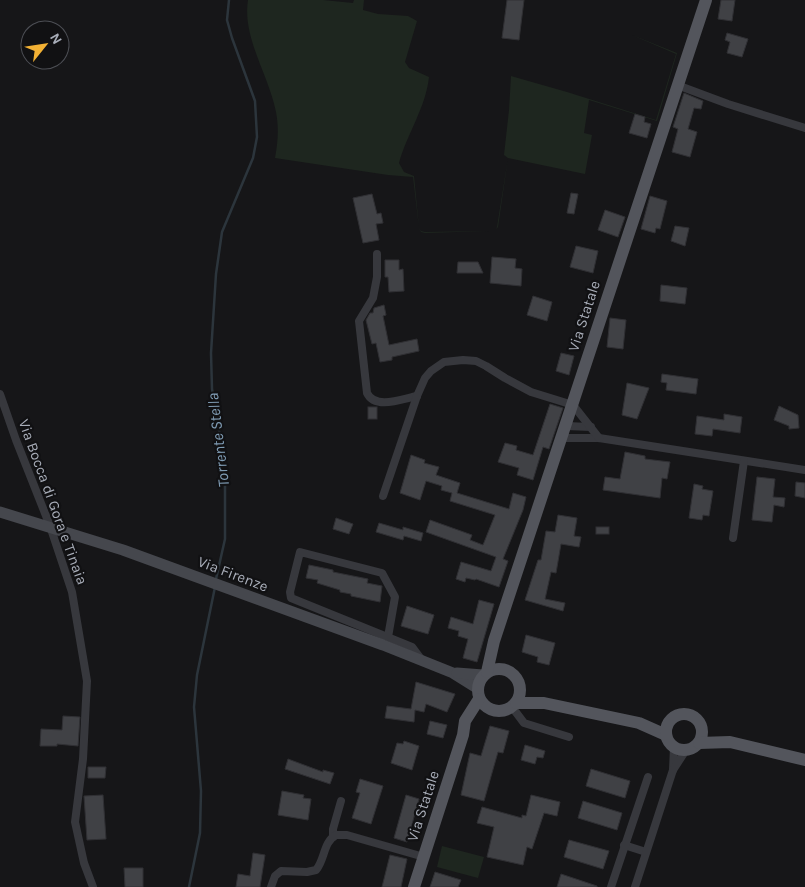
<svg xmlns="http://www.w3.org/2000/svg" width="805" height="887" font-family="Karla,sans-serif">
  <rect width="100%" height="100%" fill="#161618"/>
  <g fill="#1e261f">
    <path d="M 248,0 L 323,0 L 353,3 L 354,0 L 364,0 L 363,10 L 378,14 L 408,16 L 417,21 L 405,62 L 409,68 L 429,77 C 426,107 407,134 399,163 L 404,172 L 414,176 L 419,228 L 421,231 L 425,232 L 489,231 L 496,229 L 497,227 L 508,158 L 504,155 L 509,110 L 511,76 L 567,92 L 656,120 L 676,54 L 632,35 L 644,0 L 632,35 L 677,53 L 657,121 L 589,100 L 584,133 L 592,135 L 585,174 L 508,158 L 498,227 L 496,229 L 489,231 L 425,233 L 421,232 L 419,228 L 413,177 L 388,175 L 275,158 C 278,142 279,128 276,112 C 269,75 242,38 248,0 Z"/>
    <polygon points="442,846 484,857 478,878 437,867"/>
  </g>
  <g fill="none" stroke-linecap="round" stroke-linejoin="round">
    <g stroke="#2c353c" stroke-width="2.5">
      <polyline points="216,579 225,539 225,465 212,389 211,353 216,274 222,232 253,158 257,137 255,101 232,38 227,20 229,0"/>
      <polyline points="189,887 200,833 201,791 194,707 197,675 215,587"/>
    </g>
  </g>
  <g fill="#404145" stroke="#303034">
    <polygon points="507,0 524,0 519,40 502,38"/>
    <polygon points="721,0 735,0 732,21 718,19"/>
    <polygon points="727,33 748,39 742,57 727,53 730,42 725,40"/>
    <polygon points="684,93 703,101 701,109 694,108 688,129 697,132 690,157 672,152 678,129 673,127"/>
    <polygon points="635,114 645,117 644,122 651,124 647,138 629,133"/>
    <polygon points="571,193 578,194 574,214 567,213"/>
    <polygon points="372,194 377,214 381,213 383,223 376,224 379,240 363,243 353,198"/>
    <polygon points="650,196 667,201 660,229 656,228 655,233 641,229"/>
    <polygon points="605,210 625,217 618,237 598,230"/>
    <polygon points="675,226 689,228 685,246 671,241"/>
    <polygon points="576,246 598,251 593,273 570,267"/>
    <polygon points="492,257 516,259 515,268 522,269 521,286 490,283"/>
    <polygon points="385,260 399,260 399,270 403,269 404,291 389,292 388,277 385,277"/>
    <polygon points="458,262 478,262 483,273 457,273"/>
    <polygon points="661,285 687,288 685,304 660,301"/>
    <polygon points="533,296 552,302 547,321 527,315"/>
    <polygon points="384,305 386,315 383,316 389,345 417,339 419,351 392,357 392,360 380,362 376,343 372,344 366,320 370,313 373,313 374,308"/>
    <polygon points="610,318 626,320 623,349 607,347"/>
    <polygon points="561,353 574,356 569,375 556,371"/>
    <polygon points="662,374 698,379 696,394 666,390 667,383 661,382"/>
    <polygon points="627,383 649,388 637,419 622,415"/>
    <polygon points="550,404 563,408 549,449 543,447 533,480 517,475 519,468 498,462 505,443 517,446 516,450 533,455"/>
    <polygon points="779,406 798,415 799,428 789,429 789,426 774,420"/>
    <rect x="368" y="407" width="9" height="12"/>
    <polygon points="724,414 742,417 740,433 713,429 712,436 695,434 697,416 724,420"/>
    <polygon points="625,452 645,456 645,459 670,462 667,479 662,478 660,498 603,490 605,477 620,479"/>
    <polygon points="411,455 425,460 424,463 439,467 436,475 460,483 457,493 509,509 513,493 526,497 523,510 503,559 508,561 499,587 476,579 475,580 466,578 465,582 456,579 461,562 491,571 496,557 426,532 430,520 472,535 470,540 483,545 495,515 450,501 452,493 441,490 442,486 426,481 420,500 400,493"/>
    <polygon points="757,477 775,479 773,497 785,498 784,507 774,505 772,522 752,520"/>
    <polygon points="796,482 805,483 805,498 795,496"/>
    <polygon points="694,484 703,486 702,489 713,491 709,516 703,515 702,520 689,518"/>
    <polygon points="558,515 577,518 574,536 581,537 579,547 561,544 556,573 551,572 545,599 565,603 563,611 525,600 538,560 541,560 546,531 555,532"/>
    <polygon points="336,518 353,524 349,534 333,529"/>
    <polygon points="379,523 403,530 403,527 423,533 421,541 404,536 403,540 376,532"/>
    <rect x="596" y="527" width="13" height="7"/>
    <polygon points="309,565 333,570 333,572 368,579 367,583 382,586 380,602 351,596 351,594 340,592 340,590 317,583 318,580 306,578"/>
    <polygon points="479,600 494,604 477,662 463,658 468,639 458,636 459,631 448,628 451,617 473,624"/>
    <polygon points="407,606 434,615 428,634 401,626"/>
    <polygon points="526,635 555,643 549,665 537,662 538,657 522,652"/>
    <polygon points="416,682 455,694 447,712 426,704 424,712 415,710 414,722 385,718 387,706 411,709"/>
    <polygon points="63,716 80,717 78,746 57,744 57,746 40,746 41,729 62,730"/>
    <polygon points="430,721 447,725 443,738 427,734"/>
    <polygon points="490,726 509,731 503,753 498,752 484,801 461,795 470,753 481,756"/>
    <polygon points="404,741 419,746 412,770 391,763 397,743 403,744"/>
    <polygon points="525,745 545,751 543,758 537,757 535,764 521,760"/>
    <polygon points="288,759 323,772 323,770 334,773 330,784 285,769"/>
    <polygon points="88,767 106,767 105,778 88,778"/>
    <polygon points="591,769 630,781 625,798 586,786"/>
    <polygon points="360,779 383,786 371,824 352,818 360,793 356,792"/>
    <polygon points="282,791 304,795 303,798 311,799 308,820 278,815"/>
    <polygon points="103,795 106,839 87,840 84,796"/>
    <polygon points="406,795 419,799 407,842 394,838"/>
    <polygon points="531,795 560,802 557,816 544,813 532,849 527,847 523,865 487,857 494,827 477,823 482,807 522,818 522,815 526,816"/>
    <polygon points="583,801 622,813 617,830 578,818"/>
    <polygon points="569,840 609,851 603,869 564,857"/>
    <polygon points="253,853 265,855 260,887 236,887 238,874 250,876"/>
    <polygon points="390,855 407,859 401,887 382,887"/>
    <polygon points="124,868 143,868 143,887 125,887"/>
    <polygon points="435,872 461,880 458,887 430,887"/>
    <polygon points="561,874 597,886 597,887 557,887"/>
  </g>
  <g fill="none" stroke-linecap="round" stroke-linejoin="round">
    <g stroke="#37383d" stroke-width="8">
      <polyline points="677,85 728,104 805,128"/>
      <path d="M 377,254 L 377,277 L 373,298 L 359,321 L 367,393 C 375,410 402,399 417,396"/>
      <polyline points="0,394 16,440 50,526 72,592 87,681 83,759 75,822 84,863 93,887"/>
      <polyline points="566,426 591,427"/>
      <polyline points="562,438 599,438 805,470"/>
      <polyline points="383,496 417,396 425,378 431,371 444,362 463,360 476,361 486,366 505,378 531,392 573,405 599,438"/>
      <polyline points="733,538 744,461"/>
      <polyline points="388,637 395,597 382,573 300,552 290,592 291,598 412,647 421,659"/>
      <polyline points="512,707 524,723 569,737"/>
      <polyline points="673,770 674,747"/>
      <polyline points="333,837 333,829 341,801"/>
      <polyline points="624,845 646,852"/>
      <path d="M 271,887 L 275,876 L 281,871 L 307,872 L 316,870 C 325,860 323,842 336,835 L 347,835 L 424,857"/>
      <polyline points="611,887 648,777"/>
      <polyline points="635,887 673,770 686,750"/>
    </g>
    <g stroke="#45474d" stroke-width="11">
      <polyline points="0,512 123,550 383,645 453,673 477,688"/>
      <polyline points="457,673 483,675"/>
    </g>
    <g stroke="#53555c" stroke-width="12">
      <circle cx="499" cy="690" r="21"/>
      <polyline points="487,672 494,641 706,0"/>
      <polyline points="516,703 544,703 639,723 666,735"/>
      <circle cx="684" cy="732" r="18"/>
      <polyline points="699,743 730,742 805,760"/>
      <polyline points="414,887 463,735 465,721 479,699"/>
    </g>
  </g>
  <g text-anchor="middle" dominant-baseline="central" stroke-width="4.5" stroke-linejoin="round" paint-order="stroke">
    <g font-size="15" fill="#a8adb8" stroke="#111113">
      <text transform="translate(584 316) rotate(-72)">Via Statale</text>
      <text transform="translate(53 502) rotate(70)">Via Bocca di Gora e Tinaia</text>
      <text transform="translate(233 574) rotate(21)">Via Firenze</text>
      <text transform="translate(423 806) rotate(-72)">Via Statale</text>
    </g>
    <g font-size="16" font-style="italic" fill="#7f9bb3" stroke="#111113">
      <text transform="translate(218 440) rotate(-97)">Torrente Stella</text>
    </g>
  </g>
  <g transform="translate(45 45) rotate(60)"><circle r="24" fill="#111113" stroke="#4d4f55"/>
  <path d="M0-4L9 19L0 12L-9 19Z" fill="#f2b134"/>
  <text y="-8" font-size="14" font-weight="bold" text-anchor="middle" fill="#a8adb8">N</text>
  </g>
</svg>
